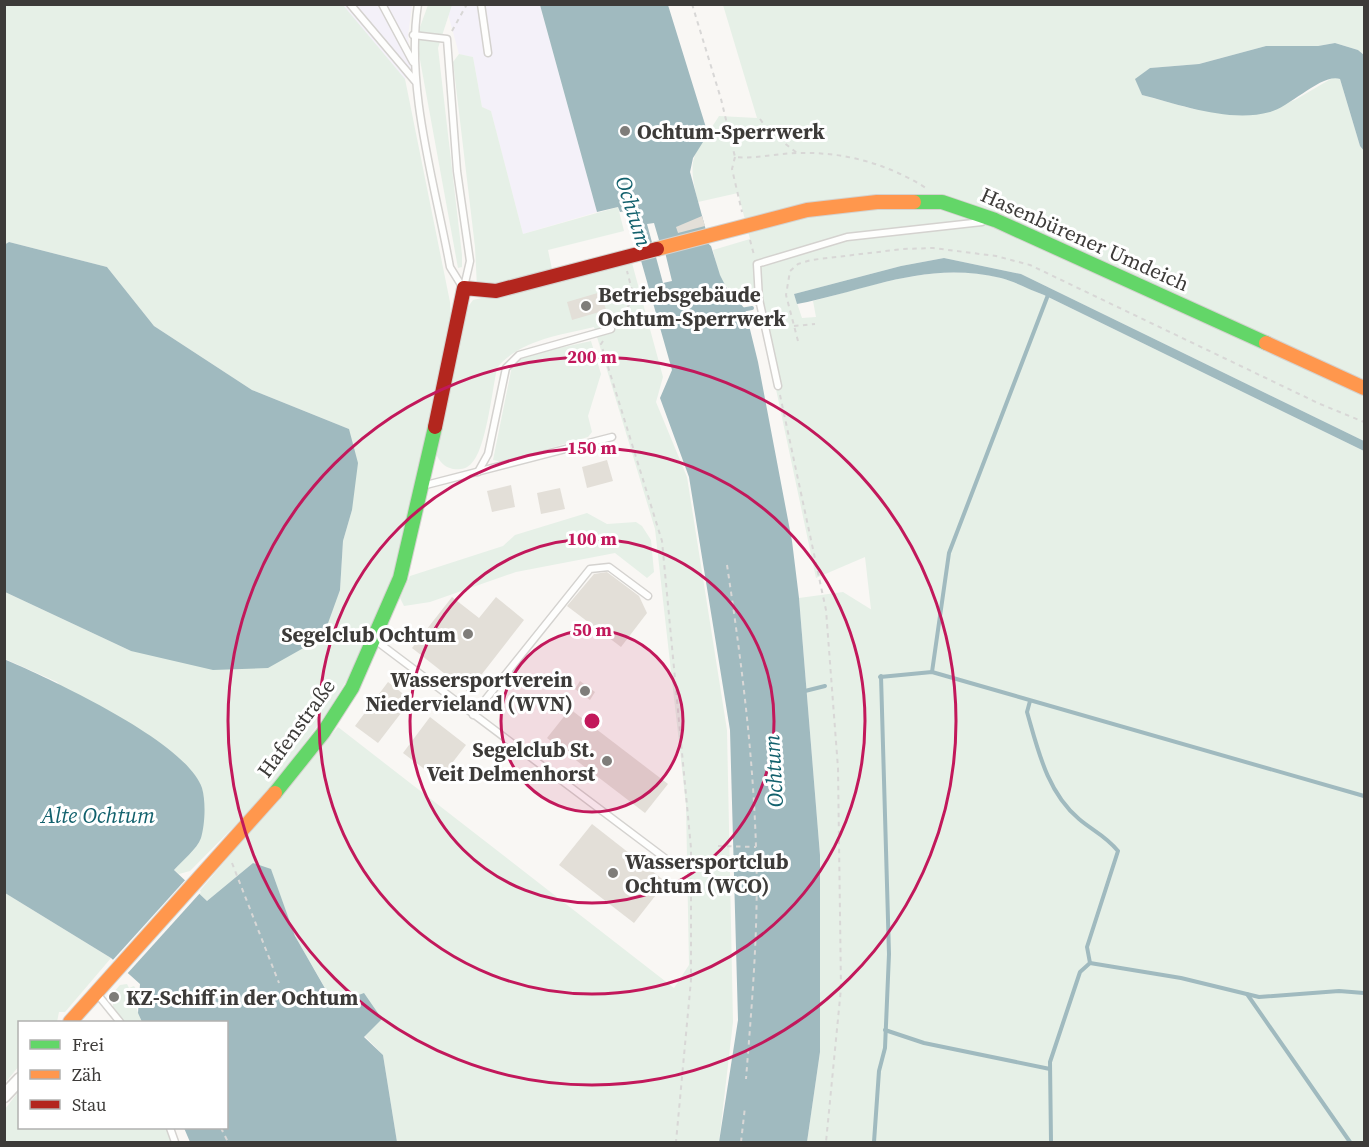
<svg xmlns="http://www.w3.org/2000/svg" width="1369" height="1147" font-family="'Source Serif 4',serif">
  <rect width="100%" height="100%" fill="#f9f7f4"/>
  <g fill="#f4f1f9">
    <polygon points="343,5 412,5 408,36 411,71 405,79"/>
    <polygon points="452,5 540,5 597,212 523,234 491,111 482,107 473,57 459,54 448,14"/>
  </g>
  <g fill="#e6f0e7">
    <polygon points="4,5 343,5 405,79 450,302 451,320 400,561 361,656 327,713 266,794 190,871 179,874 174,870 200,840 57,682 5,659 5,592 131,651 340,590 343,541 352,510 349,429 252,390 154,326 107,267 9,242 5,245"/>
    <polygon points="428,5 452,5 438,48 462,255 462,267 458,268 418,49 420,27"/>
    <path d="M 723,5 L 1364,5 L 1364,55 L 1358,50 L 1335,43 L 1318,46 L 1266,46 L 1199,64 L 1150,68 L 1136,79 L 1142,95 L 1193,109 L 1248,115 L 1295,100 L 1334,77 L 1340,79 L 1360,146 L 1364,151 L 1364,441 L 1021,274 L 944,258 L 901,266 L 794,294 L 802,318 L 816,317 L 813,301 C 876,285 936,262 1002,278 C 1016,282 1031,290 1044,295 L 1364,451 L 1364,1142 L 807,1142 L 820,1052 L 820,855 L 799,598 L 843,592 L 872,610 L 873,627 L 865,557 L 816,578 L 759,309 C 749,298 736,296 727,287 C 718,279 716,261 713,250 L 750,239 L 738,193 L 698,202 C 686,155 694,156 719,116 L 757,118 Z"/>
    <polygon points="459,54 473,57 482,107 491,111 523,234 618,207 624,231 548,250 553,274 477,287 475,247 453,62"/>
    <path d="M 632,263 L 663,377 L 656,402 L 687,477 L 727,730 L 733,1022 L 719,1142 L 397,1142 L 383,1055 L 335,1005 L 295,936 L 271,870 L 253,863 L 207,901 L 198,893 L 338,727 L 674,988 L 689,965 L 686,805 L 655,529 L 594,327 C 561,335 519,340 497,368 C 492,391 486,450 471,464 C 466,469 459,470 453,469 C 444,467 440,462 436,454 L 465,311 L 473,300 Z"/>
    <polygon points="591,341 601,374 588,416 592,432 588,437 503,462 493,460 512,366 523,356"/>
    <polygon points="587,513 607,524 636,522 642,526 651,540 654,572 647,578 615,553 516,572 430,602 404,606 400,598 410,576 503,546 515,535"/>
    <polygon points="5,893 111,958 65,1012 59,1012 57,1022 20,1022 19,1066 5,1083"/>
    <polygon points="127,984 129,988 134,986 139,994 139,1002 135,1005 142,1022 123,1022 113,1009 113,993 120,985"/>
    <polygon points="19,1091 20,1128 166,1128 171,1142 5,1142 5,1109"/>
  </g>
  <g fill="#a0babf">
    <polygon points="540,5 668,5 708,134 693,158 690,172 707,234 661,247 654,223 647,224 663,283 672,281 665,252 705,241 711,246 720,275 726,287 745,309 758,362 792,541 799,598 820,855 820,1052 807,1142 719,1142 738,1020 730,730 689,477 660,398 672,370 627,211 620,212 618,207 597,212"/>
    <path d="M 1335,43 L 1358,50 L 1364,55 L 1364,151 L 1360,146 L 1340,79 C 1322,73 1290,107 1270,112 C 1230,123 1181,105 1142,95 L 1135,79 L 1150,68 L 1199,64 L 1266,46 L 1318,46 Z"/>
    <polygon points="9,242 107,267 154,326 252,390 349,429 358,463 352,510 343,541 340,590 323,637 268,668 213,670 131,651 5,592 4,245"/>
    <path d="M 944,258 L 1021,274 L 1364,441 L 1364,451 L 1044,295 C 1030,290 1016,282 1001,278 C 926,260 869,290 797,304 L 794,294 L 901,266 Z"/>
    <path d="M 4,659 C 50,679 186,741 202,788 C 206,802 205,824 201,838 C 197,849 182,861 174,870 L 207,901 L 253,863 L 271,869 L 295,936 L 334,1004 L 364,993 L 382,1019 L 364,1037 L 383,1055 L 397,1142 L 190,1142 L 184,1128 L 226,1128 L 226,1022 L 142,1022 L 138,1013 L 140,984 L 111,958 L 5,893 Z"/>
  </g>
  <polygon fill="#f9f7f4" points="187,878 201,892 126,975 111,962"/>
  <g fill="none" stroke-linecap="round" stroke-linejoin="round">
    <g stroke="#a0babf" stroke-width="4">
      <polyline points="741,310 752,308"/>
      <polyline points="932,672 949,553 1048,295"/>
      <polyline points="880,677 932,672 1364,796"/>
      <polyline points="805,691 825,686"/>
      <path d="M 1030,701 L 1027,712 C 1038,750 1047,792 1079,819 C 1093,831 1105,835 1118,851 L 1087,947 L 1090,963"/>
      <polyline points="1247,994 1350,1142"/>
      <polyline points="885,1030 924,1043 1050,1069"/>
      <polyline points="874,1142 879,1071 885,1048 889,954 881,676"/>
      <polyline points="1051,1142 1050,1062 1080,972 1090,963 1181,978 1259,997 1339,991 1364,993"/>
    </g>
  </g>
  <g fill="#e3dfd8">
    <polygon points="702,216 705,226 678,233 676,227"/>
    <polygon points="601,292 606,310 572,320 567,302"/>
    <polygon points="607,460 613,481 587,488 582,467"/>
    <polygon points="511,485 515,507 492,512 487,491"/>
    <polygon points="560,488 565,509 541,514 537,493"/>
    <polygon points="607,572 639,596 647,613 621,647 567,606 594,574"/>
    <polygon points="452,597 479,618 496,597 524,620 468,692 412,648"/>
    <polygon points="580,681 595,692 590,700 575,689"/>
    <polygon points="388,682 411,700 378,743 355,726"/>
    <polygon points="570,709 668,784 645,813 547,738"/>
    <polygon points="430,717 466,745 439,780 403,753"/>
    <polygon points="592,824 666,882 634,923 559,865"/>
  </g>
  <g fill="none" stroke-linecap="round" stroke-linejoin="round">
    <defs>
      <g id="lane">
        <polyline points="350,4 415,81"/>
        <polyline points="382,4 413,62"/>
        <path d="M 418,4 C 405,88 435,184 450,267 L 463,288"/>
        <polyline points="481,4 488,53"/>
        <polyline points="413,35 447,39 457,171 470,261 464,287"/>
        <polyline points="778,386 759,299 757,264 847,237 982,222"/>
        <polyline points="478,472 488,454 506,368 519,355 611,329"/>
        <polyline points="426,485 612,437"/>
        <polyline points="375,640 674,865"/>
        <polyline points="473,715 590,569 609,567 648,596"/>
        <polyline points="98,995 120,1022"/>
        <polyline points="170,1128 175,1142"/>
      </g>
      <polyline id="street" points="4,1096 20,1079"/>
      <g id="fast">
        <polyline points="914,202 942,202 995,220 1266,343"/>
        <polyline points="275,793 323,733 352,688 400,578 435,427"/>
      </g>
      <g id="slow">
        <polyline points="657,249 807,210 877,202 914,202"/>
        <polyline points="1266,343 1364,388"/>
        <polyline points="70,1022 275,793"/>
      </g>
      <polyline id="jam" points="435,427 464,288 496,291 657,249"/>
    </defs>
    <use href="#lane" stroke="#d4d2cf" stroke-width="9"/>
    <use href="#street" stroke="#d4d2cf" stroke-width="15"/>
    <use href="#fast" stroke="#d4d2cf" stroke-width="16"/>
    <use href="#slow" stroke="#d4d2cf" stroke-width="16"/>
    <use href="#jam" stroke="#d4d2cf" stroke-width="16"/>
    <g stroke="#d8d7d6" stroke-width="2" stroke-dasharray="4.5 4.5" stroke-linecap="butt">
      <path d="M 692,4 L 721,99 L 735,157 C 757,159 778,153 800,153 C 845,152 888,164 926,188"/>
      <polyline points="452,31 467,4"/>
      <polyline points="760,119 768,130 797,153"/>
      <polyline points="735,157 732,169 742,212"/>
      <polyline points="750,240 754,255"/>
      <polyline points="617,322 634,298 627,271"/>
      <polyline points="794,326 815,324"/>
      <polyline points="603,341 601,344 662,541 691,848 691,980 676,1142"/>
      <polyline points="798,341 786,295 790,271 798,264 811,260 903,249 933,248 996,256 1030,265 1320,404 1364,422"/>
      <polyline points="780,395 826,610 838,768 841,988 826,1142"/>
      <path d="M 727,565 C 741,658 753,752 756,847 C 759,924 752,1002 746,1079"/>
      <polyline points="718,846 756,847"/>
      <polyline points="232,863 279,983"/>
      <polyline points="221,1128 228,1142"/>
      <polyline points="741,1142 745,1107"/>
    </g>
    <use href="#lane" stroke="#fefefd" stroke-width="6"/>
    <use href="#street" stroke="#fefefd" stroke-width="12"/>
    <use href="#fast" stroke="#63d668" stroke-width="14"/>
    <use href="#slow" stroke="#ff974d" stroke-width="14"/>
    <use href="#jam" stroke="#b3261e" stroke-width="14"/>
  </g>
  <circle cx="592" cy="721" r="91" fill="#c2185b" fill-opacity=".12"/>
  <g fill="none" stroke="#c2185b" stroke-width="3">
    <circle cx="592" cy="721" r="91"/>
    <circle cx="592" cy="721" r="182"/>
    <circle cx="592" cy="721" r="273"/>
    <circle cx="592" cy="721" r="364"/>
  </g>
  <g fill="#7f7d7a" stroke="#fff" stroke-width="2">
    <circle cx="625" cy="131" r="6"/>
    <circle cx="586" cy="306" r="6"/>
    <circle cx="468" cy="634" r="6"/>
    <circle cx="585" cy="691" r="6"/>
    <circle cx="607" cy="761" r="6"/>
    <circle cx="613" cy="873" r="6"/>
    <circle cx="114" cy="997" r="6"/>
  </g>
  <g text-anchor="middle" dominant-baseline="central" stroke-width="6" stroke-linejoin="round" paint-order="stroke">
    <g font-size="21" font-weight="bold" fill="#3d3b39" stroke="#fff" text-anchor="start">
      <text x="637" y="131">Ochtum-Sperrwerk</text>
      <text x="598" y="294">Betriebsgebäude<tspan x="598" dy="24">Ochtum-Sperrwerk</tspan></text>
      <text x="456" y="634" text-anchor="end">Segelclub Ochtum</text>
      <text x="573" y="679" text-anchor="end">Wassersportverein<tspan x="573" dy="24">Niedervieland (WVN)</tspan></text>
      <text x="595" y="749" text-anchor="end">Segelclub St.<tspan x="595" dy="24">Veit Delmenhorst</tspan></text>
      <text x="625" y="861">Wassersportclub<tspan x="625" dy="24">Ochtum (WCO)</tspan></text>
      <text x="126" y="997">KZ-Schiff in der Ochtum</text>
    </g>
    <g font-size="21" fill="#3d3b39" stroke="#fff">
      <text transform="translate(1085 239) rotate(24)">Hasenbürener Umdeich</text>
      <text transform="translate(296 728) rotate(-54)">Hafenstraße</text>
    </g>
    <g font-size="22" font-style="italic" fill="#12616d" stroke="#fff">
      <text transform="translate(634 211) rotate(72)">Ochtum</text>
      <text transform="translate(773 771) rotate(-93)">Ochtum</text>
      <text x="98" y="815">Alte Ochtum</text>
    </g>
  </g>
  <circle cx="592" cy="721" r="9" fill="#c2185b" stroke="#fff" stroke-width="3"/>
  <g font-size="18" text-anchor="middle" font-weight="bold" fill="#c2185b" stroke="#fff" stroke-width="6" stroke-linejoin="round" paint-order="stroke">
    <text x="592" y="363">200 m</text>
    <text x="592" y="454">150 m</text>
    <text x="592" y="545">100 m</text>
    <text x="592" y="636">50 m</text>
  </g>
  <rect width="1369" height="1147" fill="none" stroke="#3d3b39" stroke-width="12"/>
  <rect x="18" y="1021" width="210" height="108" fill="#ffffff" stroke="#b1b1b0" stroke-width="1.5"/>
  <rect x="30" y="1040" width="30" height="9" fill="#63d668" stroke="#b1b1b0" stroke-width="1.5"/>
  <text x="72" y="1051" font-size="18" fill="#3d3b39">Frei</text>
  <rect x="30" y="1070" width="30" height="9" fill="#ff974d" stroke="#b1b1b0" stroke-width="1.5"/>
  <text x="72" y="1081" font-size="18" fill="#3d3b39">Zäh</text>
  <rect x="30" y="1100" width="30" height="9" fill="#b3261e" stroke="#b1b1b0" stroke-width="1.5"/>
  <text x="72" y="1111" font-size="18" fill="#3d3b39">Stau</text>
</svg>
